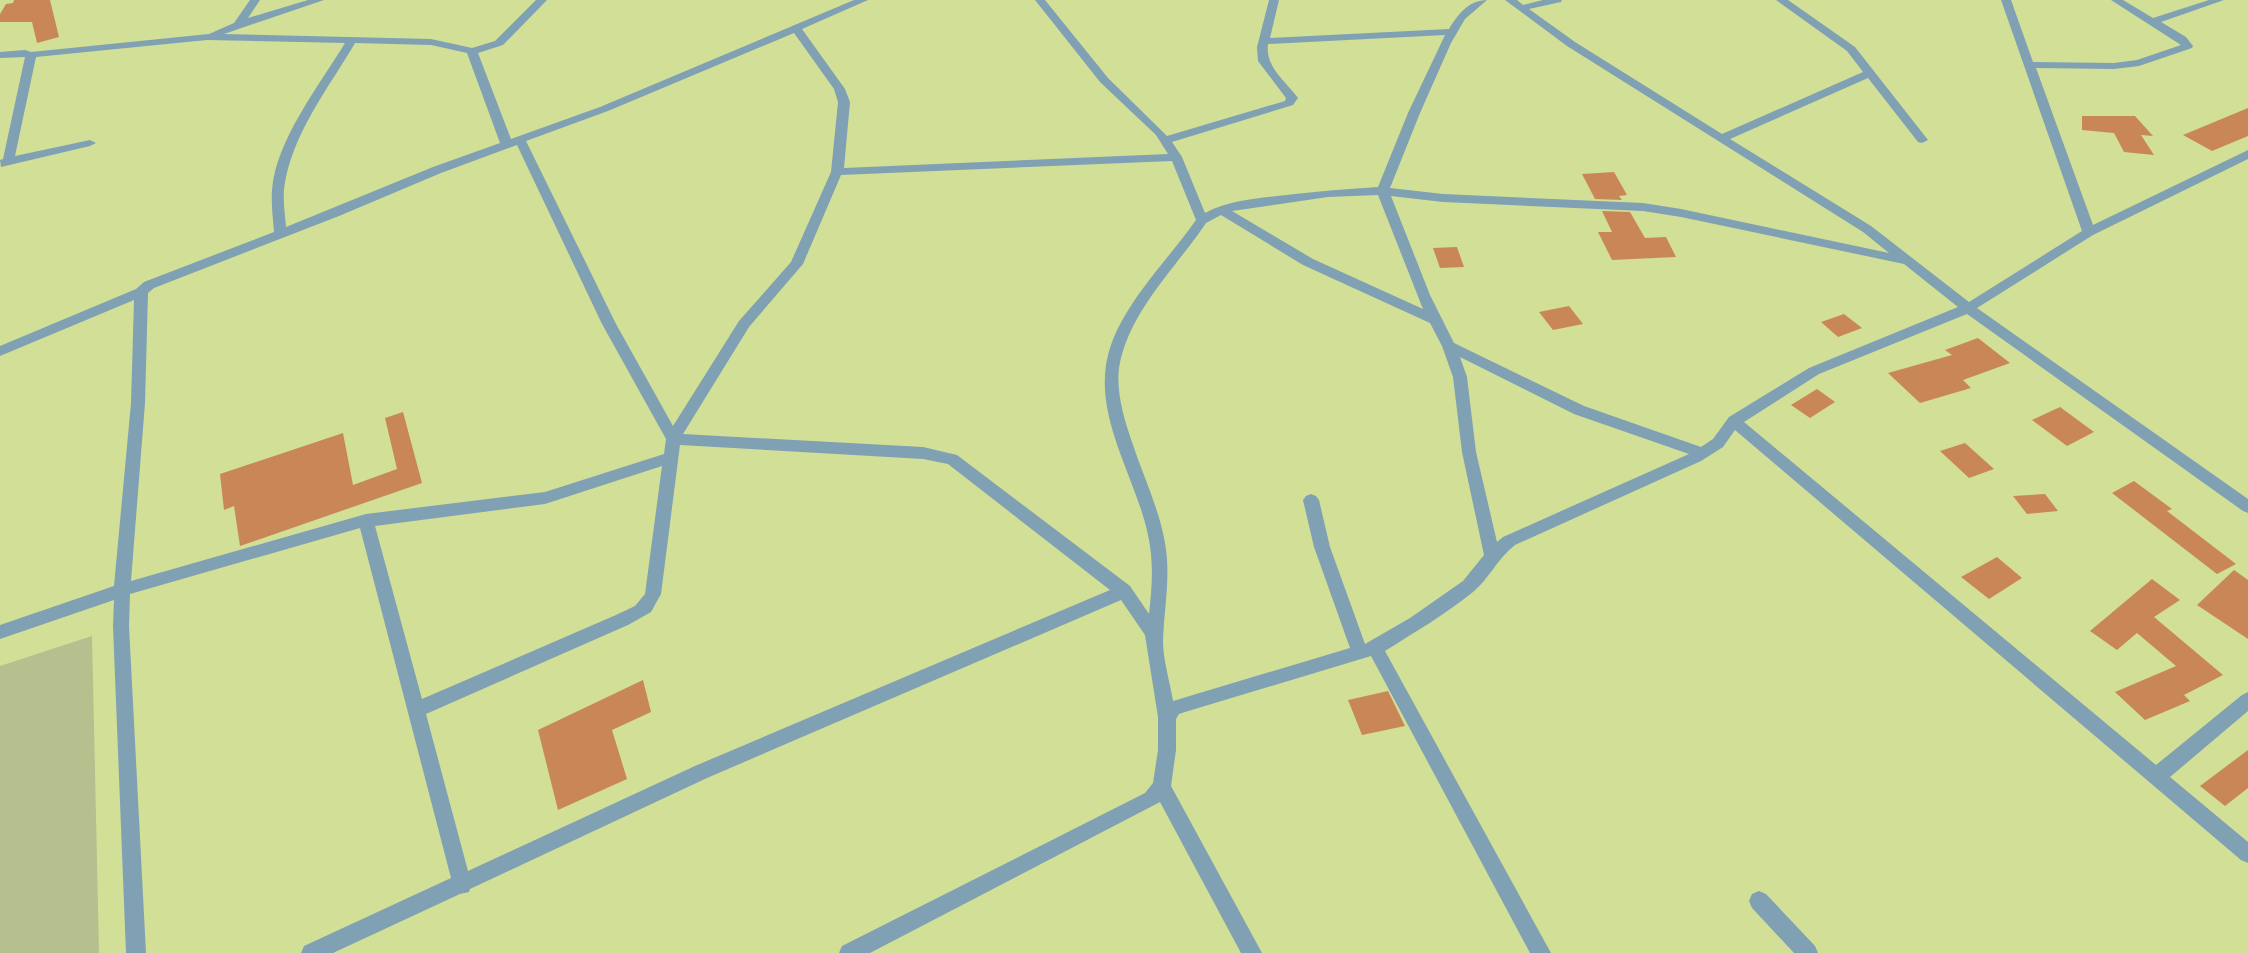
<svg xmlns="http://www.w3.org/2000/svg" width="2248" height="953" font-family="'Source Sans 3',sans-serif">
  <rect width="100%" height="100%" fill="#d2df96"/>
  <polygon fill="#b6bf8e" points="92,636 99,953 0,953 0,666"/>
  <g fill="#c98757">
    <polygon points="14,0 50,0 59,37 37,43 32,22 0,22 0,14 6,4 13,3"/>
    <polygon points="2248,108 2248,136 2212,151 2183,135"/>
    <polygon points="2082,116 2135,116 2153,136 2141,135 2154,155 2124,152 2114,133 2082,130"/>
    <polygon points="1614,172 1627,195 1619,196 1622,200 1595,199 1582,174"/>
    <polygon points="1602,211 1630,212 1645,238 1666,237 1676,257 1612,260 1598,232 1612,232"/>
    <polygon points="1457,247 1464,267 1440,268 1433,248"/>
    <polygon points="1569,306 1583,324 1553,330 1539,312"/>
    <polygon points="1844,314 1862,328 1838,337 1821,322"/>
    <polygon points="1978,338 2010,363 1963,380 1971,388 1920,403 1888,373 1952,355 1945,350"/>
    <polygon points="1817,389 1835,402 1810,418 1791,405"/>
    <polygon points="2060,407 2094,432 2067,446 2032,420"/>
    <polygon points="403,412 422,483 240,546 234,506 224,510 220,474 343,433 353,485 397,469 385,418"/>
    <polygon points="1965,443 1994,469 1969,478 1940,451"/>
    <polygon points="2134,481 2172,509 2167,511 2236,564 2217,574 2112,493"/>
    <polygon points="2045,494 2058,511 2027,514 2013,496"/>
    <polygon points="1997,557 2022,578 1989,599 1961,577"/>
    <polygon points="2234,570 2248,580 2248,639 2197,605"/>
    <polygon points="2152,579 2180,600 2154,617 2223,675 2184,695 2190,701 2145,720 2115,692 2176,666 2137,633 2117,650 2090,631"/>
    <polygon points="643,680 651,712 612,730 627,779 558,810 538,730"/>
    <polygon points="1388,691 1405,726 1362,735 1348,700"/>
    <polygon points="2248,750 2248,788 2225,806 2200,786"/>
  </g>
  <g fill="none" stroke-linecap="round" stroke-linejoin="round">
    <g fill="#80a0b4" fill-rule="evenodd">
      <path d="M 250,0 L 260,0 L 248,18 L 308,0 L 324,0 L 224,34 L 431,39 L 472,48 L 495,41 L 536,0 L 547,0 L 503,45 L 478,53 L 511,139 L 600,107 L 854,0 L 868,0 L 802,29 L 845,89 L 850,102 L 844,168 L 1168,154 L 1156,135 L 1100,82 L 1035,0 L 1045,0 L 1108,78 L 1167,136 L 1285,101 L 1286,98 L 1258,61 L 1257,47 L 1269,0 L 1279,0 L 1270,38 L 1449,29 C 1458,14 1469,0 1487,0 L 1465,19 L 1451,43 L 1420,113 L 1390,188 L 1443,194 L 1643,203 L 1681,209 L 1889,253 L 1863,232 L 1567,46 L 1505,0 L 1517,0 L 1523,5 L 1543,0 L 1562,0 L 1561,2 L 1529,9 L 1575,42 L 1722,134 L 1863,72 L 1847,51 L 1776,0 L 1788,0 L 1855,47 L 1928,140 L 1922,143 L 1918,142 L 1868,78 L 1730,139 L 1871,226 L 1969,302 L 2082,231 L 2001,0 L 2011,0 L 2033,62 L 2114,63 L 2137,60 L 2181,45 L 2111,0 L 2123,0 L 2153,18 L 2209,0 L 2224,0 L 2161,22 L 2186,37 L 2193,46 L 2192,48 L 2139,66 L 2114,69 L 2036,68 L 2093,225 L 2244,152 L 2248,150 L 2248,159 L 2093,235 L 1977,308 L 2248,499 L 2248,513 L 2243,511 L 1967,314 L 1819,374 L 1744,422 L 2156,765 L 2242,695 L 2248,692 L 2248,711 L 2170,777 L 2248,842 L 2248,863 L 2241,860 L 1735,430 L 1723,447 L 1701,461 L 1515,545 C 1497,559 1489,579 1473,592 C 1446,614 1415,632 1385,651 L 1551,953 L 1530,953 L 1371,656 L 1185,712 L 1179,714 L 1176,719 L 1176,750 L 1171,786 L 1262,953 L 1241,953 L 1160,802 L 870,953 L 839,953 L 842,946 L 1145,793 L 1153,783 L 1158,750 L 1158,717 L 1145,635 L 1121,600 L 707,778 L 470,889 L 469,892 L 460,894 L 333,953 L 301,953 L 304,946 L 451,878 L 360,528 L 130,594 L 129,626 L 146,953 L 126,953 L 113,626 L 114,600 L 0,639 L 0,625 L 114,586 L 131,403 L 134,300 L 0,356 L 0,346 L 136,289 L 144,282 L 274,232 C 273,218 271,204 272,190 C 276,140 319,86 345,43 L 207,40 L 36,57 L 15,156 L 90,140 L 96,143 L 90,146 L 1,167 L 0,160 L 3,159 L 25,57 L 0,58 L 0,52 L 25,50 L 31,52 L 209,34 L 234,23 ZM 794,33 L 834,89 L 838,102 L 831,172 L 791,262 L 739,321 L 673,426 L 616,324 L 526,141 L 608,111 ZM 1445,35 L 1408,113 L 1378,187 C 1344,189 1311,192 1277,196 C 1252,199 1228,201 1205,213 L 1182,157 L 1172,142 L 1293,105 L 1298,98 C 1285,81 1265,67 1268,44 ZM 355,43 L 431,45 L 467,53 L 500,143 L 433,167 L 286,227 C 285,215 283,201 284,189 C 291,135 328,89 355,43 ZM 517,145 L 602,324 L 666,439 L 664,454 L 545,492 L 366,514 L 131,581 L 145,403 L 148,293 L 154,288 L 339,216 L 441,173 ZM 1172,161 L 1196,220 C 1168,260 1128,298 1111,345 C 1088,410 1135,473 1148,535 C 1154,562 1152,587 1149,614 L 1130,586 L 957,455 L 923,447 L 683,434 L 749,327 L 803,264 L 841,175 ZM 1378,195 L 1423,309 L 1313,259 L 1232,211 L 1328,197 ZM 1391,196 L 1443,202 L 1643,211 L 1681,217 L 1904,264 L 1958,307 L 1809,368 L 1729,417 L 1713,439 L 1701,447 L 1584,406 L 1454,343 L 1430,295 ZM 1221,215 L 1303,265 L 1430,323 L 1442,346 L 1453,377 L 1462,452 L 1484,555 L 1463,581 L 1410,618 L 1365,644 L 1330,547 L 1319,500 L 1316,496 L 1311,494 L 1306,496 L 1303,500 L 1314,547 L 1350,648 L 1173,701 C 1170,682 1163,660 1163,641 C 1164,608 1171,576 1165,543 C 1159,508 1143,476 1132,442 C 1124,419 1116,392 1119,368 C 1128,312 1176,268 1206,223 ZM 1460,357 L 1574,414 L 1689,454 L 1503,537 L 1497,542 L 1476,452 L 1467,377 ZM 680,445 L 923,459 L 948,464 L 1110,590 L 695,766 L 468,871 L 426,714 L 628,625 L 651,612 L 661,594 ZM 662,466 L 645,594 L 635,606 L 616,615 L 422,699 L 375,526 L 545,504 Z"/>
      <polygon points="1759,891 1766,894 1815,946 1818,953 1794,953 1752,908 1749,901 1752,894"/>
    </g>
  </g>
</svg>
